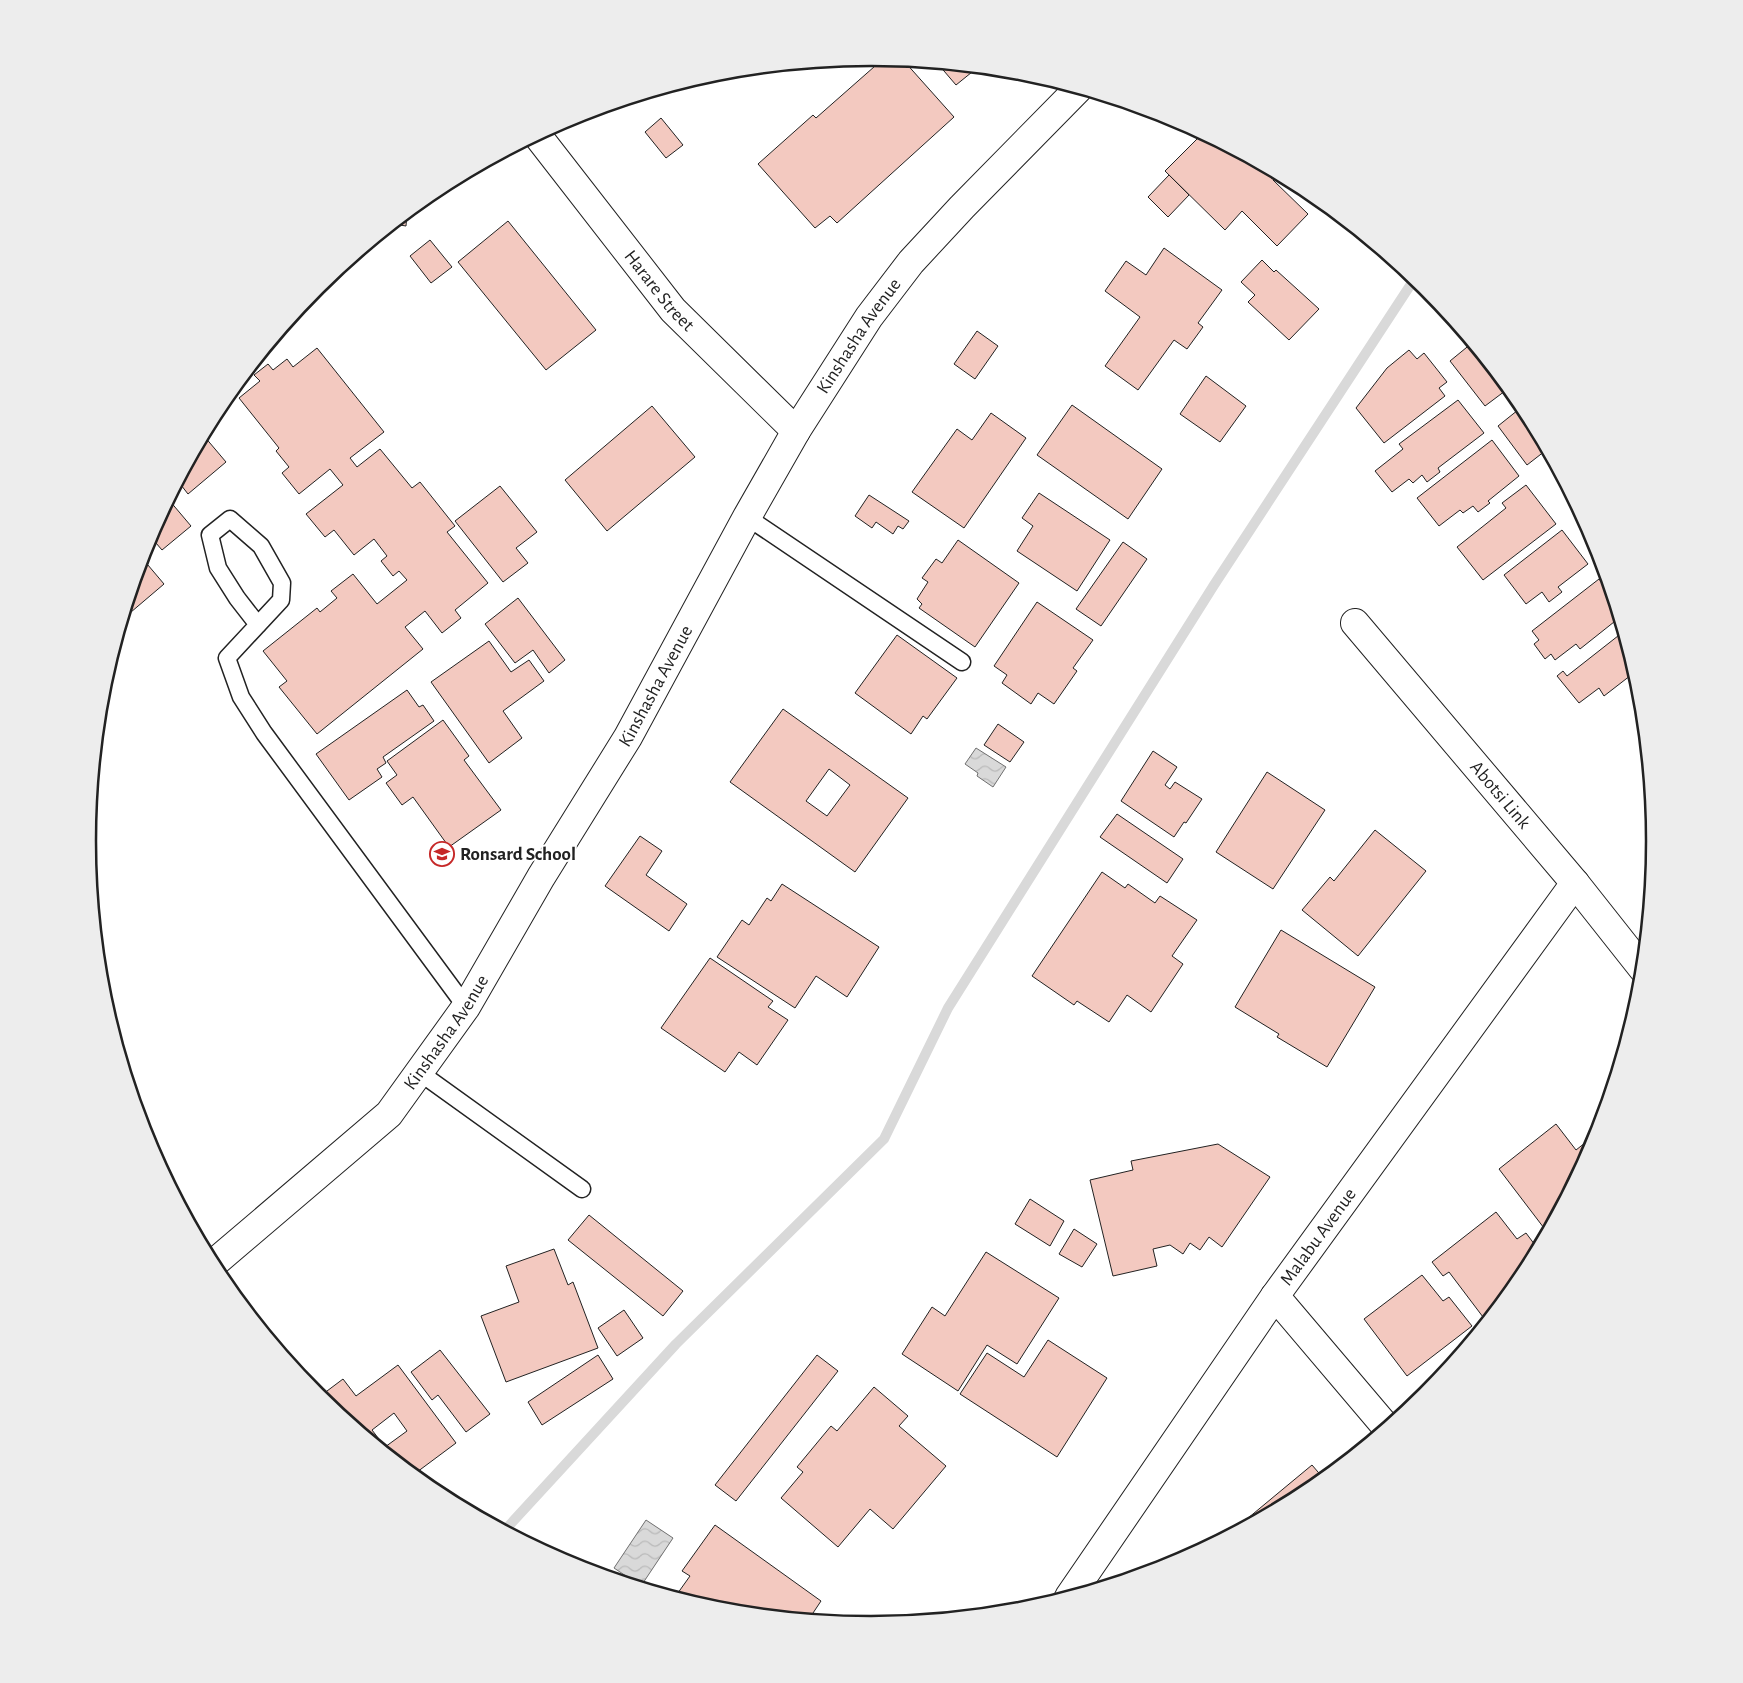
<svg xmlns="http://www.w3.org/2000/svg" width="1743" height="1683" font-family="'Alegreya Sans',sans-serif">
  <defs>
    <pattern id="water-waves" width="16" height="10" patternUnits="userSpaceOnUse" patternTransform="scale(1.25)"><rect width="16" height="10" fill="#d9d9d9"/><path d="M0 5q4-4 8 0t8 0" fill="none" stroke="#bababa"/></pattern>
  </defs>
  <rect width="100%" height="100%" fill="#fff"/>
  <g fill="url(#water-waves)" stroke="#6f6f6f">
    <polygon points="976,748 1006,767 993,787 977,776 978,773 965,764"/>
    <polygon points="646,1520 673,1538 641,1586 614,1568"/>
  </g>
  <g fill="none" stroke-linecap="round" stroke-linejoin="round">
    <polyline stroke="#d9d9d9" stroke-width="10" points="505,1530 676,1344 884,1139 948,1008 1214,585 1415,278"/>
  </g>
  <g fill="#f3c9c0" stroke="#222" fill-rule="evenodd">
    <polygon points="883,59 904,61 954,117 837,223 830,216 815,228 758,164 813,115 816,118"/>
    <polygon points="938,64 977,68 956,85"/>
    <polygon points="661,118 683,145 666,158 645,132"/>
    <polygon points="1202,134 1279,175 1273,180 1308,214 1277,246 1242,211 1225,230 1165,171"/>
    <polygon points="1169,175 1189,195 1168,217 1148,197"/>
    <polygon points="407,213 406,226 394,224"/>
    <polygon points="508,221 596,330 546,370 458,262"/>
    <polygon points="430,240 452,267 431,283 410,256"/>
    <polygon points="1164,248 1222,290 1198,323 1203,327 1187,349 1174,340 1138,390 1105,366 1140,317 1105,291 1126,261 1146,275"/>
    <polygon points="1262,260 1274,272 1276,270 1319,309 1289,340 1248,302 1255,295 1241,282"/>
    <polygon points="977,331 998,346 975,379 954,364"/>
    <polygon points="1472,343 1509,388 1485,406 1450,361"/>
    <polygon points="317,348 384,432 350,458 357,467 380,449 412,488 420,482 455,526 447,532 488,583 455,610 461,618 442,633 425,611 405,627 423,649 317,734 279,687 287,681 263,651 317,608 320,612 337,598 331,591 353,574 377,604 407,580 399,571 393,576 381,561 387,556 374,539 354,555 334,530 325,537 306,514 343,485 330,469 299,494 282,473 289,467 276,451 279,448 239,398 260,381 254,375 268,364 273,370 287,359 293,367"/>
    <polygon points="1409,350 1417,359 1424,353 1447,382 1439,388 1445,396 1384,443 1356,408 1387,368"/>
    <polygon points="1206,376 1246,406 1220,442 1180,414"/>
    <polygon points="1458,400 1484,433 1438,468 1440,472 1427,482 1422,475 1413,483 1409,479 1392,492 1375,471 1403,449 1399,444"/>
    <polygon points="1072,405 1162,469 1128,519 1037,455"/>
    <polygon points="652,406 695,457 607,531 565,480"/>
    <polygon points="1523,406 1549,453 1545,451 1527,465 1498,426"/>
    <polygon points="991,413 1026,438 964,528 912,492 957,429 972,440"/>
    <polygon points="204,436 226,462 188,494 181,485 174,491"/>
    <polygon points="1492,440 1519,476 1488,501 1490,503 1478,512 1473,506 1463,513 1460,510 1439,526 1417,498"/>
    <polygon points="1526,485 1556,524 1483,580 1457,547 1506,508 1502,503"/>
    <polygon points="500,486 537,532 516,548 528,563 503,582 455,521"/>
    <polygon points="1039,493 1110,540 1077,591 1017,551 1033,526 1022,518"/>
    <polygon points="869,495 909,521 903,529 898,526 893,534 876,522 872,528 855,516"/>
    <polygon points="169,500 191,526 162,550 150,536"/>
    <polygon points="1562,530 1588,564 1558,587 1562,592 1549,602 1542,592 1526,604 1504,575"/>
    <polygon points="958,540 1019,583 975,647 919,608 922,604 917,599 928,582 922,578 936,559 942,563"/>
    <polygon points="1123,542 1147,559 1101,626 1076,609"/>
    <polygon points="142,558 164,584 124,618"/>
    <polygon points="1599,579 1613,597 1619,618 1580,649 1576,644 1555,660 1551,654 1545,659 1534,644 1539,640 1532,631"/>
    <polygon points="518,598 565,660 549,673 533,650 515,663 485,624"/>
    <polygon points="1037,602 1093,640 1073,668 1077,671 1054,704 1038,693 1031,704 1002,683 1007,675 994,666"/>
    <polygon points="1623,632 1635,672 1604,696 1599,688 1579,703 1557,676 1563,671 1567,676"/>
    <polygon points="897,635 957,678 927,719 923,716 911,734 855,693"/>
    <polygon points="489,641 511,672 529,660 544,681 503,711 522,738 489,763 431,682"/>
    <polygon points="407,690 419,707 423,705 434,721 383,757 386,763 377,769 382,777 349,800 316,754"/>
    <path d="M 783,709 L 908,798 L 855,872 L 730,782 ZM 829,769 L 850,785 L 827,816 L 806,801 Z"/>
    <polygon points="443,720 469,756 464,760 501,810 449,847 413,797 402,805 386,783 397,775 387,761"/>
    <polygon points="998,724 1024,742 1010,762 984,745"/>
    <polygon points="1153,751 1177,767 1165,785 1170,789 1175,782 1202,799 1186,823 1184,822 1174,837 1121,801"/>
    <polygon points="1267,772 1325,810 1273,889 1216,852"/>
    <polygon points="1117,814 1183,859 1167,883 1100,837"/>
    <polygon points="1375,830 1426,871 1358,956 1302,910 1330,877 1334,881"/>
    <polygon points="640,836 662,851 646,875 687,904 669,931 605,886"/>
    <polygon points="1102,872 1125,888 1128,884 1155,903 1160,896 1197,920 1172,956 1183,964 1151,1012 1127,995 1109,1022 1077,1001 1074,1005 1032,976"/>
    <polygon points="782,884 879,947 847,997 816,976 795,1008 717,957 742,920 749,925 767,898 771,901"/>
    <polygon points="1281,930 1375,987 1327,1067 1277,1037 1279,1034 1235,1007"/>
    <polygon points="710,958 773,1001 768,1007 788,1020 757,1065 739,1052 725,1072 661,1028"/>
    <polygon points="1556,1124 1576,1150 1590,1139 1594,1144 1547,1232 1499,1169"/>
    <polygon points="1218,1144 1270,1177 1222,1247 1209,1237 1200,1250 1190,1243 1183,1254 1170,1245 1153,1249 1157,1266 1113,1276 1090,1180 1133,1170 1131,1161"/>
    <polygon points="1030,1199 1064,1221 1050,1246 1015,1224"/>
    <polygon points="1496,1212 1517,1239 1526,1233 1538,1249 1523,1277 1505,1299 1483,1317 1449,1272 1443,1276 1432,1262"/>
    <polygon points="589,1215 683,1291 663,1316 568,1240"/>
    <polygon points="1074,1229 1097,1244 1082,1267 1059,1254"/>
    <polygon points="554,1249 568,1285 573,1282 598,1348 506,1382 481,1316 519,1302 506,1266"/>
    <polygon points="986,1252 1059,1298 1017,1364 987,1345 958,1391 902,1354 932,1307 945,1316"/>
    <polygon points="1422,1275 1443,1301 1449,1297 1472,1326 1407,1376 1364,1319"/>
    <polygon points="624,1310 643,1338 617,1356 598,1328"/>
    <polygon points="1048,1340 1107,1378 1057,1457 960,1394 987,1353 1024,1377"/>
    <polygon points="1469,1343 1455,1361 1452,1357"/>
    <polygon points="440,1350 490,1414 466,1432 438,1395 432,1400 411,1372"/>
    <polygon points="598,1355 613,1379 542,1425 528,1402"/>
    <polygon points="817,1355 838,1371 736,1501 715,1485"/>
    <path d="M 398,1365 L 456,1443 L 413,1475 L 319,1397 L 343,1379 L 356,1396 ZM 394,1413 L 407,1431 L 385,1447 L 372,1430 Z"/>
    <polygon points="874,1387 908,1416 899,1426 946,1466 893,1529 870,1509 838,1547 781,1498 803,1472 797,1467 831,1426 837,1431"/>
    <polygon points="1312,1465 1324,1479 1307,1494 1224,1538"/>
    <polygon points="715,1525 821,1601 809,1619 718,1610 675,1597 690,1576 682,1571"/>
  </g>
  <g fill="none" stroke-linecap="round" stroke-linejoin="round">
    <defs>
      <g id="service">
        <polyline points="747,517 962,662"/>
        <polyline points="258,625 237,598 218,568 210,535 230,519 261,546 282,583 281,600 227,658 241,697 264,733 466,1007"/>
        <polyline points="419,1072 582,1189"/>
      </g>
      <g id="minor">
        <path id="s1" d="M 537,135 L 673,310 L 796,431"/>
        <path id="s2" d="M 1355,623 L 1575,883 L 1643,969"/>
        <path id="s3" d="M 213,1264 L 389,1114 L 466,1007 L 541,877 L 628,737 L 747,517 L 796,431 L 869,317 L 911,262 L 962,207 L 1078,89"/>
        <polyline points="1275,1296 1387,1428"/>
        <path id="s4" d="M 1069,1597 L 1275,1296 L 1575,883"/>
      </g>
    </defs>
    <use href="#service" stroke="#222" stroke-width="19"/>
    <use href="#minor" stroke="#222" stroke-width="30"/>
    <use href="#service" stroke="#fff" stroke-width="16"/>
    <use href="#minor" stroke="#fff" stroke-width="28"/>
  </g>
  <defs>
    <symbol id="school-ring" viewBox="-11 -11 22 22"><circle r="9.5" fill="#fff" stroke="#c62828" stroke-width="1.5"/><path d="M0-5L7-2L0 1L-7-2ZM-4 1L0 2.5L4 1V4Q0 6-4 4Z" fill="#c62828"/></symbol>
  </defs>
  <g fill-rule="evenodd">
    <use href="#school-ring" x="428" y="840" width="28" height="28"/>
  </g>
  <g text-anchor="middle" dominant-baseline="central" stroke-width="4" stroke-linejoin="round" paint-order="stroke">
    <g font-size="19" fill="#222" stroke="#fff">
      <text stroke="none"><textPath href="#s1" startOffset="198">Harare Street</textPath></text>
      <text stroke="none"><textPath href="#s3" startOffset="1141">Kinshasha Avenue</textPath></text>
      <text stroke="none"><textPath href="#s3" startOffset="736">Kinshasha Avenue</textPath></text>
      <text stroke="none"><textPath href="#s2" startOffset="225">Abotsi Link</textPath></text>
      <text stroke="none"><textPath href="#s3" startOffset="331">Kinshasha Avenue</textPath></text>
      <text stroke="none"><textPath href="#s4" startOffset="438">Malabu Avenue</textPath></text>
    </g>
    <g font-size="19" font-weight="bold" fill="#222" stroke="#fff" text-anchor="start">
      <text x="460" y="854">Ronsard School</text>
    </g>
  </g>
  <path d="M0 0H1743V1683H0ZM96 841a775 775 0 1 1 1550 0a775 775 0 1 1-1550 0Z" fill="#ededed" fill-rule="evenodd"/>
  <path fill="none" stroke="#222" stroke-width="2.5" d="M96 841a775 775 0 1 1 1550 0a775 775 0 1 1-1550 0Z"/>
</svg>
